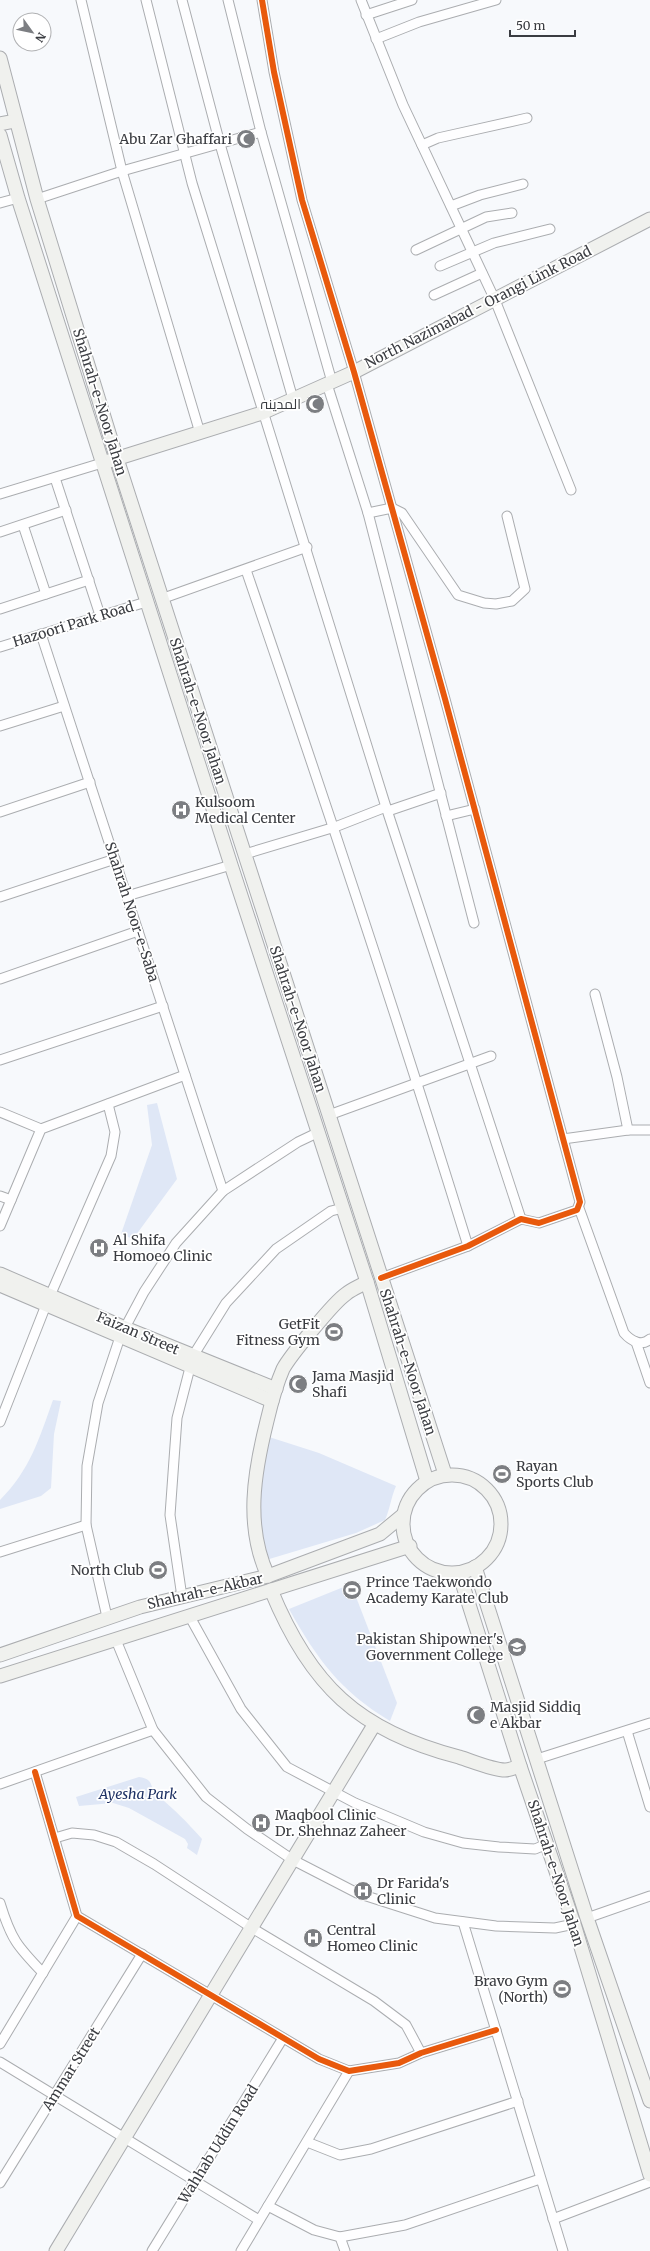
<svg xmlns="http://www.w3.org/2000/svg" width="650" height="2251" font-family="Merriweather,Cairo,serif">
  <rect width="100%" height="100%" fill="#f7f9fc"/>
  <g fill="#dfe7f6">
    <polygon points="157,1103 177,1179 133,1239 121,1234 152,1145 147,1105"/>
    <path d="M 53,1400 L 61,1401 L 54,1434 L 51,1488 L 41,1496 L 0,1509 L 0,1500 C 30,1470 39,1439 53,1400 Z"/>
    <path d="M 266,1436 L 319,1453 L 396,1486 C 391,1497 390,1509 385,1520 L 356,1533 L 266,1560 L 257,1502 Z"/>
    <path d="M 351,1584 L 397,1703 L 390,1721 C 340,1691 317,1659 289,1609 Z"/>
    <path d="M 139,1777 C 155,1779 149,1788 157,1795 C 175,1810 186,1821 202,1839 L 197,1855 L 187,1848 L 188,1844 L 185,1839 L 129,1808 L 113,1803 L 79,1806 L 76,1797 Z"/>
  </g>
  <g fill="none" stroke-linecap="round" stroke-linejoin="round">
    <defs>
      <g id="street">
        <polyline points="81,0 122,171 200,433"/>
        <polyline points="146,0 192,183 386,807 521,1219"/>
        <polyline points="182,0 220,144 293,399"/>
        <polyline points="228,0 261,132 332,382"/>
        <polyline points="262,0 274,72 302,200 354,372 445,699 580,1202 577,1210 539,1223 521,1219 468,1246 381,1278"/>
        <polyline points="361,0 403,105 495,300 571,490"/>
        <polyline points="366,15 412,0"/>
        <polyline points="376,39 419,22 496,0"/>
        <polyline points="422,145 438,138 527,118"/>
        <polyline points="37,199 122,171 261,132"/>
        <polyline points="0,203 18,198"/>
        <polyline points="451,206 480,195 523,184"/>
        <polyline points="416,250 486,217 512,213"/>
        <polyline points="440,266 494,243 550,229"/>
        <polyline points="434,295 482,273"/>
        <polyline points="327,384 368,513 474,923"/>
        <polyline points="55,478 100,615"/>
        <polyline points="0,494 102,463"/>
        <polyline points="368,513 392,508 402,513 458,595 484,603 496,604 512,601 525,589 507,516"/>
        <polyline points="23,525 46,594"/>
        <polyline points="0,532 66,510"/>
        <path d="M 246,570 C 323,794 398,1019 468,1246"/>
        <polyline points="161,599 307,547"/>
        <polyline points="0,609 89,580"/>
        <polyline points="41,634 223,1191"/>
        <polyline points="0,647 146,602"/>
        <polyline points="0,726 64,706"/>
        <polyline points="388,811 441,793"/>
        <polyline points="0,812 90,782"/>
        <polyline points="446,816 475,809"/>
        <polyline points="245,854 335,827 386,807"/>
        <polyline points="127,896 231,865"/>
        <polyline points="0,897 115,859"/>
        <polyline points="0,979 138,931"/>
        <polyline points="595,994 617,1077 628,1130"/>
        <polyline points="0,1060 163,1006"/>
        <polyline points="0,1112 41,1129"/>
        <polyline points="329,1115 491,1056"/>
        <polyline points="563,1139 628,1130 650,1130"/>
        <polyline points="0,1196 11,1200"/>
        <path d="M 579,1208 L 624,1333 C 631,1341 642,1347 650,1339"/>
        <polyline points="0,1226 41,1129 185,1075"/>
        <polyline points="636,1342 650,1383"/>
        <polyline points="0,1422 46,1305 111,1156 115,1132 108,1104"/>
        <polyline points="0,1552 86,1525"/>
        <polyline points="182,1597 170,1515 177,1418 193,1356 226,1303 276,1249 331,1211 343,1208"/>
        <polyline points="107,1617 86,1525 87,1466 98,1403 120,1337 144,1292 176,1243 223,1191 298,1142 319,1132"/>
        <polyline points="190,1617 241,1709 287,1767 355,1803 424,1832 463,1843 499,1847 535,1849 547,1844"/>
        <polyline points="116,1640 153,1730 206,1797 247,1829 293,1860 357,1893 435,1918 496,1926 555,1928 574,1924"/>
        <polyline points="627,1731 650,1807"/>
        <polyline points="537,1759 650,1723"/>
        <polyline points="35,1772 77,1916 319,2059 349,2071 399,2063 421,2053 496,2030"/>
        <polyline points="0,1784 153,1730"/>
        <polyline points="55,1838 72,1833 94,1835 116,1842 154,1864 252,1928 374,2001 406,2025 421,2053"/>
        <path d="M 0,1903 C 11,1939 17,1946 43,1973"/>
        <polyline points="587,1918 650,1896"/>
        <polyline points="463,1922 563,2251"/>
        <polyline points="0,2044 77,1916"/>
        <polyline points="0,2062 259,2220"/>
        <polyline points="307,2142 340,2155 371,2149 518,2101"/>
        <polyline points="0,2183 142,1954"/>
        <polyline points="268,2206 314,2230 340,2237 405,2225 540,2179"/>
        <polyline points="553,2219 650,2182"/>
        <polyline points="340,2237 345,2251"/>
        <polyline points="152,2251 283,2038"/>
        <polyline points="241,2251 349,2071"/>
      </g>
      <g id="secondary">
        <polyline points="0,58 37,199 117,459 445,1474"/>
        <polyline points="0,124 15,121"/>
        <polyline points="0,135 18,198 231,865 367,1282 427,1481"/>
        <polyline points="109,461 262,413 354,372 650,219"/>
        <polyline points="0,1274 125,1328 276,1389"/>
        <polyline points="0,1285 272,1401"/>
        <circle cx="452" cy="1524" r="49"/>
        <polyline points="475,1567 587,1918 650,2101"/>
        <polyline points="459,1573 520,1766 574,1924 650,2175"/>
        <path d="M 268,1576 C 245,1526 254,1473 267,1421 C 271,1404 276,1385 283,1369 C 290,1356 334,1302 346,1294 C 352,1289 360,1286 367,1282"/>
        <path d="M 271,1590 C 310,1685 358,1731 459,1757 C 472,1761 493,1770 505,1770 C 510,1770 516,1767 520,1766"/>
        <polyline points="0,1655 140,1607 268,1576 380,1534 403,1515"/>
        <polyline points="0,1676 410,1546"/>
        <polyline points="56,2251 374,1725"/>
      </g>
    </defs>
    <use href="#street" stroke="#abadb0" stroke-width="11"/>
    <use href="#secondary" stroke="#abadb0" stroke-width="15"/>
    <use href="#street" stroke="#fefeff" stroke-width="9"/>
    <use href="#secondary" stroke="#f0f1ee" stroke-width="13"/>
    <defs>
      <g id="cycleway">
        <polyline points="262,0 274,72 302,200 354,372 445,699 580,1202 577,1210 539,1223 521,1219 468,1246 381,1278"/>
        <polyline points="35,1772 77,1916 319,2059 349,2071 399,2063 421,2053 496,2030"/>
      </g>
    </defs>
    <use href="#cycleway" stroke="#fff" stroke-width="8"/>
    <use href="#cycleway" stroke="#e8590c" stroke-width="6"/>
  </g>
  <defs>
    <symbol id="mosque-disc" viewBox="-11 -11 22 22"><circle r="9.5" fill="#7c7e82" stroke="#fff"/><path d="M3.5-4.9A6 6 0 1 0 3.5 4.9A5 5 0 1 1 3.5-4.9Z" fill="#fff"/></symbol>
    <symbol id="hospital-disc" viewBox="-11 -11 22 22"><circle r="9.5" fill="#7c7e82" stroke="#fff"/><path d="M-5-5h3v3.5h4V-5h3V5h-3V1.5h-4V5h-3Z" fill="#fff"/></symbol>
    <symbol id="stadium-disc" viewBox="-11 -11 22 22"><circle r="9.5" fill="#7c7e82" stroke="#fff"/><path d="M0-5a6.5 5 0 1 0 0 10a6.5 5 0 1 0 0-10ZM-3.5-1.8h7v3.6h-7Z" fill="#fff"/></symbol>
    <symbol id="university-disc" viewBox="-11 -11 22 22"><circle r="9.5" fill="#7c7e82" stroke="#fff"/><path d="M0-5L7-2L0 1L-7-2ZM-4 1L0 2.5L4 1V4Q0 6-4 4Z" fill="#fff"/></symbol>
  </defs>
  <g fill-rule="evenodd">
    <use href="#mosque-disc" x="235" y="128" width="22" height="22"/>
    <use href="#mosque-disc" x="304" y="393" width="22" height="22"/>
    <use href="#hospital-disc" x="170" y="799" width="22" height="22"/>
    <use href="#hospital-disc" x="88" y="1237" width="22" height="22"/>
    <use href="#stadium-disc" x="323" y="1321" width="22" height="22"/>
    <use href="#mosque-disc" x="287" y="1373" width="22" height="22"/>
    <use href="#stadium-disc" x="491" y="1463" width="22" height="22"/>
    <use href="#stadium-disc" x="147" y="1559" width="22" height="22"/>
    <use href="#stadium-disc" x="341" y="1579" width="22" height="22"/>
    <use href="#university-disc" x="506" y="1636" width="22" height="22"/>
    <use href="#mosque-disc" x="465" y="1704" width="22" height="22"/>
    <use href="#hospital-disc" x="250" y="1812" width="22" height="22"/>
    <use href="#hospital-disc" x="352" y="1880" width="22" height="22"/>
    <use href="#hospital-disc" x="302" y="1927" width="22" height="22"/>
    <use href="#stadium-disc" x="551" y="1978" width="22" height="22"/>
  </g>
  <g text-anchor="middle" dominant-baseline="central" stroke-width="3.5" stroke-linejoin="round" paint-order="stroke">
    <g font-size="14" fill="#3a3c41" stroke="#fff" text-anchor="start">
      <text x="232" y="139" text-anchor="end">Abu Zar Ghaffari</text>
      <text x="301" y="404" text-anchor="end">المدینہ</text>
      <text x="195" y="802">Kulsoom<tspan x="195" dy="16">Medical Center</tspan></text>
      <text x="113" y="1240">Al Shifa<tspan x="113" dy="16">Homoeo Clinic</tspan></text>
      <text x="320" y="1324" text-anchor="end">GetFit<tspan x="320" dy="16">Fitness Gym</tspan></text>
      <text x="312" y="1376">Jama Masjid<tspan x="312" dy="16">Shafi</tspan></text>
      <text x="516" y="1466">Rayan<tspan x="516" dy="16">Sports Club</tspan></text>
      <text x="144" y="1570" text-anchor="end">North Club</text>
      <text x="366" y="1582">Prince Taekwondo<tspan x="366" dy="16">Academy Karate Club</tspan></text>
      <text x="503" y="1639" text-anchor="end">Pakistan Shipowner's<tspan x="503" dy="16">Government College</tspan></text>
      <text x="490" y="1707">Masjid Siddiq<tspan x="490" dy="16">e Akbar</tspan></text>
      <text x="275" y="1815">Maqbool Clinic<tspan x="275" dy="16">Dr. Shehnaz Zaheer</tspan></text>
      <text x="377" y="1883">Dr Farida's<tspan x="377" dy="16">Clinic</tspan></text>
      <text x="327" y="1930">Central<tspan x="327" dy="16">Homeo Clinic</tspan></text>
      <text x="548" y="1981" text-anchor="end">Bravo Gym<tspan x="548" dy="16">(North)</tspan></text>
    </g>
    <g font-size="14" fill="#3a3c41" stroke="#fff">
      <text transform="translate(478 307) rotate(-27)">North Nazimabad - Orangi Link Road</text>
      <text transform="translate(100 402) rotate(73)">Shahrah-e-Noor Jahan</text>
      <text transform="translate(73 624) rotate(-17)">Hazoori Park Road</text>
      <text transform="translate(198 711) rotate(72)">Shahrah-e-Noor Jahan</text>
      <text transform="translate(132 912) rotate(72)">Shahrah Noor-e-Saba</text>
      <text transform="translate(298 1019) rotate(72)">Shahrah-e-Noor Jahan</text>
      <text transform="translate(138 1333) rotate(23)">Faizan Street</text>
      <text transform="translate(408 1362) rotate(72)">Shahrah-e-Noor Jahan</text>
      <text transform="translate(205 1591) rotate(-13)">Shahrah-e-Akbar</text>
      <text transform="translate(556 1873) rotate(72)">Shahrah-e-Noor Jahan</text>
      <text transform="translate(71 2069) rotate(-58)">Ammar Street</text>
      <text transform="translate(218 2144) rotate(-58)">Wahhab Uddin Road</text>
    </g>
    <g font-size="14" font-style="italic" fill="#1d3063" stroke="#fff">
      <text x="138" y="1794">Ayesha Park</text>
    </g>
  </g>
  <g transform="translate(32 32) rotate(123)"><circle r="19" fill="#ffffff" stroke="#b0b1b3"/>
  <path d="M0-3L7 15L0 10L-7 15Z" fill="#7c7e82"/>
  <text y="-6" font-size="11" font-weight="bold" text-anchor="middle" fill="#3a3c41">N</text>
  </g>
  <path d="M510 30v6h65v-6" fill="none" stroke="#3a3c41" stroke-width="2"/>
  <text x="516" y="30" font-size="12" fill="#3a3c41" stroke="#ffffff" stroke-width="3" paint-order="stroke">50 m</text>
</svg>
